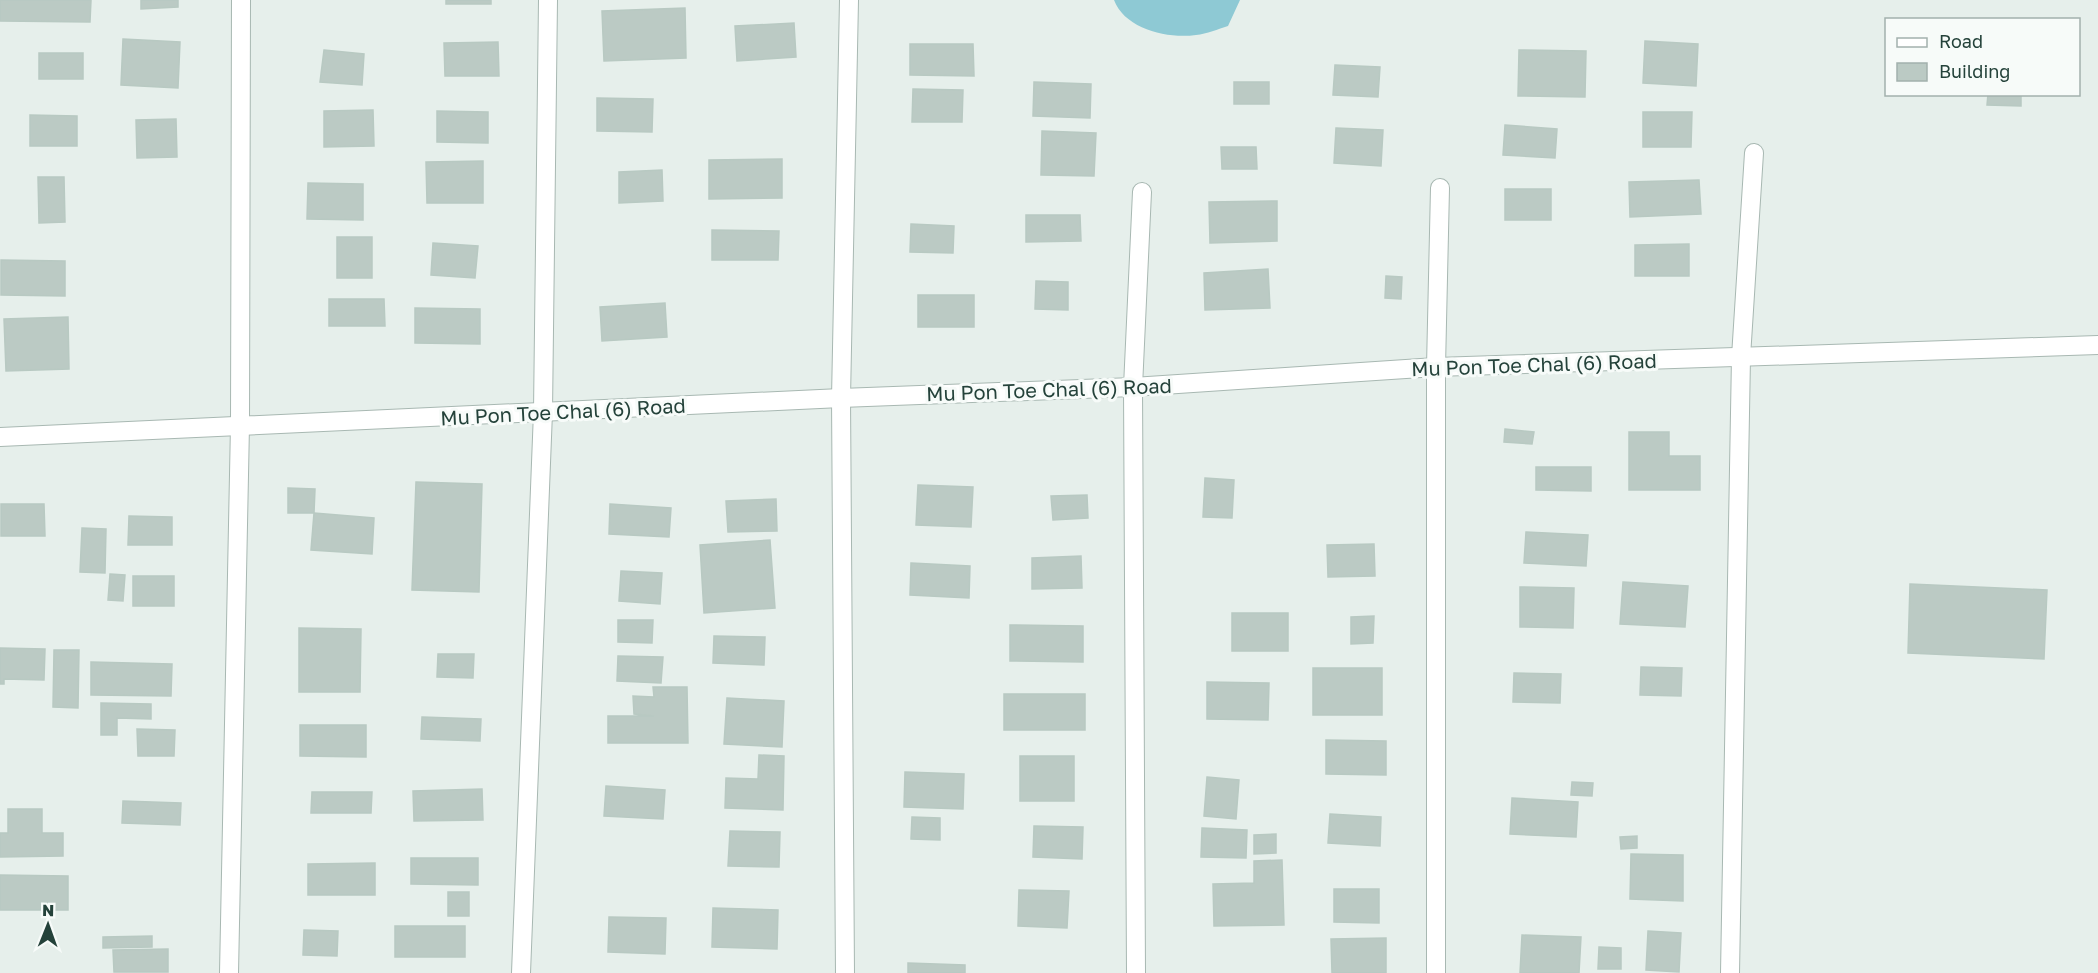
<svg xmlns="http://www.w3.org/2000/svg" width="2098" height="973" font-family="'Golos Text',sans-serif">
  <rect width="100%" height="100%" fill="#e6efeb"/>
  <path fill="#8ec9d4" d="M 1114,0 L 1240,0 L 1228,26 C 1218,29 1207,34 1196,35 C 1167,39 1125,29 1114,0 Z"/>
  <g fill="#bbcac4" stroke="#b8c9c2" stroke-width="1.5">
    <polygon points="0,0 91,0 90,22 0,21"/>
    <polygon points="141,0 178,0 178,7 141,9"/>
    <rect x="446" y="0" width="45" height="4"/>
    <polygon points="685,8 686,58 604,61 602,11"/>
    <polygon points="794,23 796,57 737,61 735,26"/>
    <polygon points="123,39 180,42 178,88 121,85"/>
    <polygon points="1645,41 1698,44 1696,86 1643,83"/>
    <polygon points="498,42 499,76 445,76 444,43"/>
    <polygon points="910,44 973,44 974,76 910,75"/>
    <polygon points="324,50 364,54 362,85 320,82"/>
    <polygon points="1519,50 1586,51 1585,97 1518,96"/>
    <rect x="39" y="53" width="44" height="26"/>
    <polygon points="1335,65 1380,67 1378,97 1333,95"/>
    <polygon points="1034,82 1091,84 1090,118 1033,116"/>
    <rect x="1234" y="82" width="35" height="22"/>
    <polygon points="913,89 963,90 962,122 912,122"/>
    <polygon points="1988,94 2021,94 2021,106 1987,105"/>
    <polygon points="597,98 653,99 652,132 597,131"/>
    <polygon points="373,110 374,146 324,147 324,111"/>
    <polygon points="437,111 488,112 488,143 437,142"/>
    <polygon points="1643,112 1692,112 1691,147 1643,147"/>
    <polygon points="30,115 77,116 77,146 30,146"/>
    <polygon points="176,119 177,157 137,158 136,120"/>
    <polygon points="1505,125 1557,129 1555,158 1503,155"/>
    <polygon points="1336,128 1383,130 1381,166 1334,163"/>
    <polygon points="1042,131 1096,133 1094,176 1041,175"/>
    <polygon points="1221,147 1256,147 1257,169 1222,169"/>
    <polygon points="782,159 782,198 709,199 709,160"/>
    <polygon points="483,161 483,203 427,203 426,162"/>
    <polygon points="662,170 663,201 619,203 619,172"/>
    <polygon points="38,177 64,177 65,222 39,223"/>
    <polygon points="1699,180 1701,214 1630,217 1629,182"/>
    <polygon points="308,183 363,184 363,220 307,219"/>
    <rect x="1505" y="189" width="46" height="31"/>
    <polygon points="1277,201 1277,241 1210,243 1209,202"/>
    <polygon points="1026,215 1080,215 1081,241 1026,242"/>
    <polygon points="911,224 954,226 953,253 910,252"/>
    <polygon points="712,230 779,231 778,260 712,260"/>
    <rect x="337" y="237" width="35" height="41"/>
    <polygon points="433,243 478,246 475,278 431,275"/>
    <polygon points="1689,244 1689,276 1635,276 1635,245"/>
    <polygon points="1,260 65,261 65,296 1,295"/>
    <polygon points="1268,269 1270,308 1205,310 1204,273"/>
    <polygon points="1386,276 1402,277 1401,299 1385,298"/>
    <polygon points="1036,281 1068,282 1068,310 1035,309"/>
    <rect x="918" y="295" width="56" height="32"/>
    <polygon points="329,299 384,299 385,326 329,326"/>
    <polygon points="665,303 667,337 602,341 600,307"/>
    <polygon points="415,308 480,309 480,344 415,343"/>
    <polygon points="68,317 69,369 6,371 4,319"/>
    <polygon points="1505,429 1534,432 1532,444 1504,442"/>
    <polygon points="1629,432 1669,432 1669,456 1700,456 1700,490 1629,490"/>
    <polygon points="1536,467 1591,467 1591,491 1536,490"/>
    <polygon points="1205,478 1234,480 1232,518 1203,517"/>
    <polygon points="416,482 482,484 479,592 412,590"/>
    <polygon points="918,485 973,487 971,527 916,525"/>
    <polygon points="288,488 315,489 314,513 288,513"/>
    <polygon points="1087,495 1088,518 1053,520 1051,496"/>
    <polygon points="776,499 777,531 728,532 726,501"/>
    <polygon points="1,504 44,504 45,536 1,536"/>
    <polygon points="610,504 671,508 669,537 609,534"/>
    <polygon points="314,513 374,518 372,554 311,550"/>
    <polygon points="129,516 172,517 172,545 128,545"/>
    <polygon points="82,528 106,529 105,573 80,572"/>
    <polygon points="1526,532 1588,535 1586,566 1524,563"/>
    <polygon points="770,540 775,608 704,613 700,545"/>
    <polygon points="1374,544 1375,576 1328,577 1327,545"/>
    <polygon points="1081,556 1082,588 1032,589 1032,558"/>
    <polygon points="911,563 970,566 969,598 910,595"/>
    <polygon points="621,571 662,573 660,604 619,601"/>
    <polygon points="110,574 125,575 123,601 108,600"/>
    <rect x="133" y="576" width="41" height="30"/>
    <polygon points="1623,582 1688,586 1685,627 1620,624"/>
    <polygon points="1910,584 2047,590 2044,659 1908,653"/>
    <polygon points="1520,587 1574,588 1573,628 1520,627"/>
    <rect x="1232" y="613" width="56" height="38"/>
    <polygon points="1374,616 1373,643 1351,644 1351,617"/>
    <polygon points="618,620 653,620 652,643 618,642"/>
    <polygon points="1010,625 1083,626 1083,662 1010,661"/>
    <polygon points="299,628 361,629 360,692 299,692"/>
    <polygon points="714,636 765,637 764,665 713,663"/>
    <polygon points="0,648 45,649 44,680 4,679 4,684 0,684"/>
    <polygon points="54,650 79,650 78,708 53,707"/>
    <polygon points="438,654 474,654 473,678 437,677"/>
    <polygon points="618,656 663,657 661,683 617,681"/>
    <polygon points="91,662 172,664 171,696 91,695"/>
    <polygon points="1641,667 1682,668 1681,696 1640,695"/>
    <rect x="1313" y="668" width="69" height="47"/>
    <polygon points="1514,673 1561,674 1560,703 1513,702"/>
    <polygon points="1207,682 1269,683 1268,720 1207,719"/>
    <polygon points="653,687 687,687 688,743 608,743 608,716 654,716 634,714 633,696 654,697"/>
    <rect x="1004" y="694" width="81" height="36"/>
    <polygon points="727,698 784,701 782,747 724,744"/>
    <polygon points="101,703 151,704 151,719 117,718 117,735 101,735"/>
    <polygon points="422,717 481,719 480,741 421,739"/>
    <polygon points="300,725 366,725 366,757 300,756"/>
    <polygon points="137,729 175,730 174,756 138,756"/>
    <polygon points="1326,740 1386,741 1386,775 1326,774"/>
    <polygon points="759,755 784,756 783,810 725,808 726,778 758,779"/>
    <rect x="1020" y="756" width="54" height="45"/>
    <polygon points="905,772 964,774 963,809 904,807"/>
    <polygon points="1207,777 1239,780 1236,819 1204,816"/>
    <polygon points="1572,782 1593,783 1592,796 1571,795"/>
    <polygon points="606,786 665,790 663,819 604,816"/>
    <polygon points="482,789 483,820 414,821 413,791"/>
    <polygon points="312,792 372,792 371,813 311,813"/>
    <polygon points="1512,798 1578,802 1576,837 1510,834"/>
    <polygon points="123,801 181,803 180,825 122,823"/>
    <polygon points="8,809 42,809 42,833 63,833 63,856 0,857 0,833 8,833"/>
    <polygon points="1330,814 1381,817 1380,846 1328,843"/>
    <polygon points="912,817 940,818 940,840 911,839"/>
    <polygon points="1034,826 1083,827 1082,859 1033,857"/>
    <polygon points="1202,828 1247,830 1246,858 1201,857"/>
    <polygon points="730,831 780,832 779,867 728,866"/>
    <polygon points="1276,834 1276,853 1254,854 1254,835"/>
    <polygon points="1637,836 1637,848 1621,849 1620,837"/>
    <polygon points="1631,854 1683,855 1683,901 1630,899"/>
    <polygon points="411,858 478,858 478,885 411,884"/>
    <polygon points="1282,860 1284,925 1214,926 1213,884 1254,883 1254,861"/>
    <polygon points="375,863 375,895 308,895 308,864"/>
    <polygon points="0,875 68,876 68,910 0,910"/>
    <polygon points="1334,889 1379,889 1379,923 1334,922"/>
    <polygon points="1019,890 1069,891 1067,928 1018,926"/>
    <rect x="448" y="892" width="21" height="24"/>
    <polygon points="713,908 778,910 777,949 712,947"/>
    <polygon points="609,917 666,918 665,954 608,952"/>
    <rect x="395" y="926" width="70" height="31"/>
    <polygon points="304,930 338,931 337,956 303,955"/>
    <polygon points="1648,931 1681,933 1679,972 1646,970"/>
    <polygon points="1522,935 1581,937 1579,973 1520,973"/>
    <polygon points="152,936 152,947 103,948 103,937"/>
    <polygon points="1386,938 1386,973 1332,973 1331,939"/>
    <polygon points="1599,947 1621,948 1621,969 1598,969"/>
    <polygon points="168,949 168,972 114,972 113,950"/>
    <polygon points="908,963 965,965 965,973 908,973"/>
  </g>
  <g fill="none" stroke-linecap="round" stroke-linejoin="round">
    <defs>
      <g id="street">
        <polyline points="0,437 841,398 1133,387 1436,367 2098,345"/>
        <polyline points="229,973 240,425 241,0"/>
        <polyline points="521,973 543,412 548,0"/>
        <polyline points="845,973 841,398 849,0"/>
        <polyline points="1136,973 1133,387 1142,192"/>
        <polyline points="1436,973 1436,367 1440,188"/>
        <polyline points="1730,973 1741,357 1754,153"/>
      </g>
    </defs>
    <use href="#street" stroke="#a8b8b2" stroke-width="20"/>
    <use href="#street" stroke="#fff" stroke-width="18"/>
  </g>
  <g text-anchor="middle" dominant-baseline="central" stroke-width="6" stroke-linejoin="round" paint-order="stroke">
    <g font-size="20" fill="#24423a" stroke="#f7fbf9">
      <text transform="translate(1534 364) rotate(-2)">Mu Pon Toe Chal (6) Road</text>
      <text transform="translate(1049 389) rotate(-2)">Mu Pon Toe Chal (6) Road</text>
      <text transform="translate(563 411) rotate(-3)">Mu Pon Toe Chal (6) Road</text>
    </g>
  </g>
  <rect x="1885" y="18" width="195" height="78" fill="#f7fbf9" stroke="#a3b1ad" stroke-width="1.5"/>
  <rect x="1897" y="38" width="30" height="9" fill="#ffffff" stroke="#a3b1ad" stroke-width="1.5"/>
  <text x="1939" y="48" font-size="18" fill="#24423a">Road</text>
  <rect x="1897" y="63" width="30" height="18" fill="#bbcac4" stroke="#a3b1ad" stroke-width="1.5"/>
  <text x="1939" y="78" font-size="18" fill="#24423a">Building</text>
  <g transform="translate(48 925) rotate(1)" stroke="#f7fbf9" stroke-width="4.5" paint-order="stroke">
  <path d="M0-4.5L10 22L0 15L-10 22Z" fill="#24423a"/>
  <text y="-9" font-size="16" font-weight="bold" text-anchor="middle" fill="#24423a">N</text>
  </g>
</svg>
